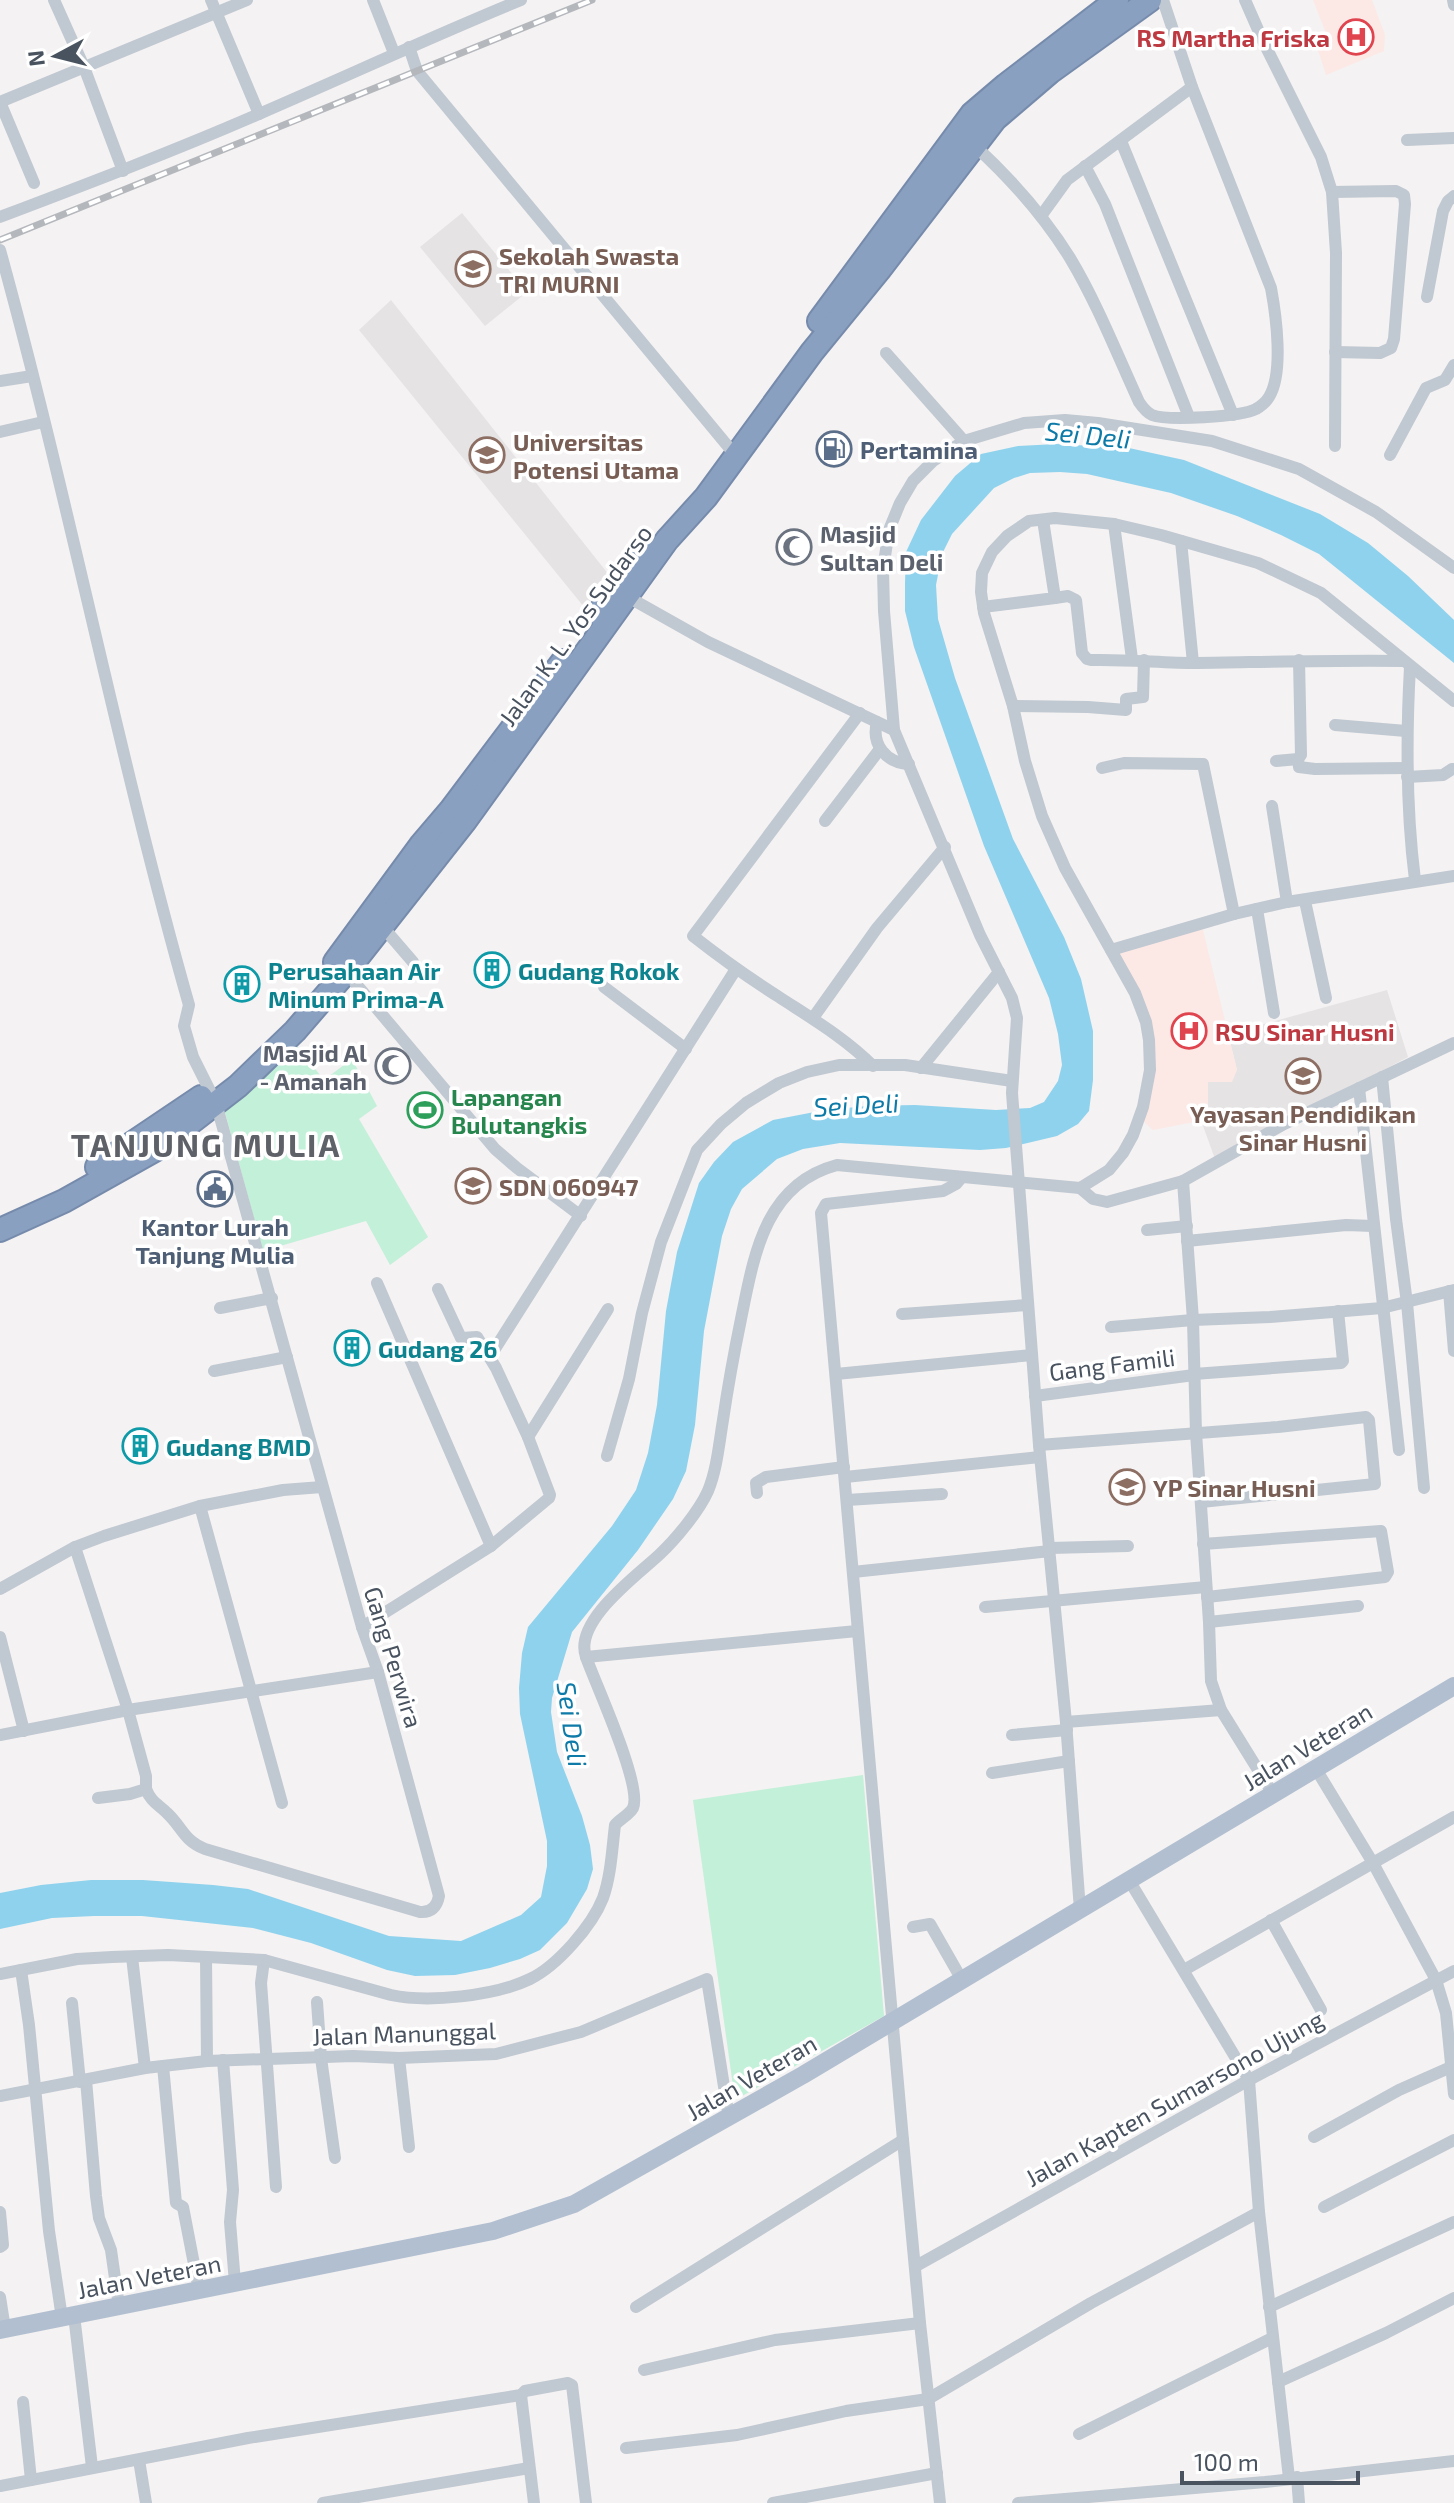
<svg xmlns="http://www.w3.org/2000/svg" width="1454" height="2503" font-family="'Exo 2',sans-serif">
  <rect width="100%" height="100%" fill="#f4f2f2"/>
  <g fill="#e5e3e4">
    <polygon points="462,213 527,292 485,326 420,247"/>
    <polygon points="391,300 613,580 584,607 359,330"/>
    <polygon points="1387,990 1408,1057 1215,1159 1202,1123 1208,1123 1208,1081 1237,1070 1228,1034"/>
  </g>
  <g fill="#fce9e5">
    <polygon points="1313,0 1372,0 1385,35 1384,51 1326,75 1316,44 1328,38"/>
    <polygon points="1202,926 1237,1070 1232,1082 1208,1082 1208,1123 1194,1122 1153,1130 1141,1119 1150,1028 1115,951"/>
  </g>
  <g fill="#c2f0d8">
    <polygon points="292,1040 324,1080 352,1059 377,1106 359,1119 428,1237 390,1265 366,1221 263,1251 223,1105"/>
    <polygon points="863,1775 884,2016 735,2100 693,1800"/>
  </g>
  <polygon fill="#8fd2ed" points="1057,444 1129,448 1184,460 1320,514 1368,543 1408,576 1454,620 1454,663 1319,554 1281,535 1237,516 1171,493 1087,474 1060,472 1030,473 1014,478 994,488 952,534 942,554 936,585 938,619 955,678 1013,839 1064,937 1081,979 1093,1031 1093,1080 1089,1111 1078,1124 1057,1136 1006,1148 980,1150 840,1143 803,1149 777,1159 742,1189 731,1209 722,1236 704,1331 695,1425 686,1471 673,1499 638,1550 572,1632 552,1698 551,1712 557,1752 582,1816 590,1845 593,1869 587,1889 567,1923 540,1950 520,1959 490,1968 455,1975 415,1976 387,1970 311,1943 253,1928 142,1916 94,1916 52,1918 0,1929 0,1893 41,1885 91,1880 143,1880 213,1885 248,1889 389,1936 461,1941 521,1915 541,1897 547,1866 547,1841 520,1714 519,1688 522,1653 528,1627 612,1526 636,1490 648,1453 657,1405 666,1311 677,1252 699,1183 714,1162 733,1142 773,1120 825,1110 867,1106 915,1105 996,1110 1030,1108 1044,1102 1058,1081 1062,1065 1058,1034 1049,998 984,846 914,647 905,611 905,583 906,552 921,520 955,476 981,454 1018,446"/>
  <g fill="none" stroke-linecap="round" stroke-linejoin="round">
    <defs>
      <g id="highway">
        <polyline points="819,321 972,114 1006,85 1117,0"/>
        <polyline points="598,614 643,551"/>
        <polyline points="335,962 421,845 450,811 563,661"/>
        <polyline points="97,1167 201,1097"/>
        <polyline points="0,1230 64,1201 155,1150 238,1086 295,1031 346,972 465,821 667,540 706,497 812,352 879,270 995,119 1050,72 1150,0"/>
      </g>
    </defs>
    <use href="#highway" stroke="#768bac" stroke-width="26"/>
    <g stroke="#c0c8d1" stroke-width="12">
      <polyline points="54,0 84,67 123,171"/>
      <polyline points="211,0 259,114"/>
      <polyline points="373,0 394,53"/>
      <polyline points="1245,0 1263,41 1321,157 1332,192 1336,253 1335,446"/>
      <polyline points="1453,0 1454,5"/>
      <polyline points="409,47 417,71 736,456"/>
      <polyline points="1407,140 1454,138"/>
      <polyline points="1121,141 1233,415"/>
      <path d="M 974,145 C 1010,178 1044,216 1070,258 C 1097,303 1117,354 1139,402 C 1143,408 1146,412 1152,415 C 1167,421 1241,417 1256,409 C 1261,406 1266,402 1269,397 C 1284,373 1276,315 1271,288 L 1192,87 L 1163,0"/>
      <polyline points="1085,166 1105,204 1189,417"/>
      <polyline points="34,183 0,102 247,0"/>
      <polyline points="1332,192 1396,191 1404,195 1405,204 1394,339 1391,348 1380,353 1335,352"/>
      <polyline points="1041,216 1067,180 1192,87"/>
      <path d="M 0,217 C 87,184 174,151 259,114 C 347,76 433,36 521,0"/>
      <path d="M 0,250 C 69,500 118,755 189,1005 L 184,1026 L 193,1057 L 210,1091"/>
      <polyline points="1427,297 1443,211 1448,201 1454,196"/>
      <polyline points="886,353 964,441"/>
      <polyline points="0,381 32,376"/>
      <polyline points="0,432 43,422"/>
      <polyline points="1390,455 1426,388 1445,380 1454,365"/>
      <polyline points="1114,524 1132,659"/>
      <polyline points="1181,541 1193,663"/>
      <polyline points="628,597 708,642 894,730"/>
      <path d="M 1055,598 L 1068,596 L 1076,600 L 1082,653 L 1087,659 L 1091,660 C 1127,659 1162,663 1197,663 C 1266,662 1334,660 1403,661"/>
      <polyline points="983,607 1055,598 1043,520"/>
      <path d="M 1410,667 C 1406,739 1406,809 1415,880"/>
      <polyline points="1013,706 1088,707 1126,710 1126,699 1143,697 1144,660"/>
      <path d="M 860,713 L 693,936 C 721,958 749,978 779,997 C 811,1018 845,1038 873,1066"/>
      <path d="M 877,722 C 871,744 886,763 909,764"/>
      <polyline points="1335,725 1406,731"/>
      <polyline points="1298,759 1299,767 1315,769 1407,768"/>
      <polyline points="1276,761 1298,759 1301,755 1299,660"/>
      <polyline points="1102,768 1124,763 1203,764 1234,914"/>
      <polyline points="1407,777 1443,775 1452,769"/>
      <polyline points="1272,806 1287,902"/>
      <polyline points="825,821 880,749"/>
      <polyline points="1305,901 1326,998"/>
      <polyline points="1257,909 1274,1013"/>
      <polyline points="382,926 413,962"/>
      <polyline points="1111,950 1234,914 1287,902 1454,876"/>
      <polyline points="346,972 495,1149 517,1168 581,1216"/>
      <polyline points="604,987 686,1049"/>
      <polyline points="813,1018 877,928 945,847"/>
      <polyline points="921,1068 999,972"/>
      <polyline points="1382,1077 1396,1219 1407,1303 1424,1488"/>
      <polyline points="1359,1088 1399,1450"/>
      <polyline points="1183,1181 1193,1320 1196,1433 1209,1622 1211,1681 1221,1710 1273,1794"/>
      <polyline points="1080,1188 1093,1199 1107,1202 1183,1181 1284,1124 1454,1043"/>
      <polyline points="1147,1230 1187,1226"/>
      <polyline points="1187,1241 1346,1225 1373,1226"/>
      <polyline points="377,1283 491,1546"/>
      <polyline points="1449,1291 1454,1351"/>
      <polyline points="220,1308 272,1298"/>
      <polyline points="902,1314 1028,1305"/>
      <polyline points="1111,1327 1193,1320 1270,1317 1382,1308 1454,1290"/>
      <polyline points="491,1355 736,969"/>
      <polyline points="214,1371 287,1357"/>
      <polyline points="836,1374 1032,1355"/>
      <polyline points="1194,1374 1341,1363 1343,1361 1338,1311"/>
      <polyline points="1035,1396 1194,1375"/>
      <polyline points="528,1437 608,1309"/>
      <polyline points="1039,1445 1278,1427 1366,1417 1369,1420 1375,1484 1201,1502"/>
      <polyline points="607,1456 629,1379 642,1313 661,1242 697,1150 721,1124 746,1103 779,1083 807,1072 839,1065 905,1065 1012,1081"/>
      <polyline points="845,1477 1040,1457"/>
      <polyline points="757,1493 756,1483 766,1477 844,1467"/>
      <polyline points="847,1500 942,1494"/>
      <polyline points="200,1506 282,1803"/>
      <polyline points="1203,1544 1381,1531 1388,1572 1385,1577 1207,1597"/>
      <polyline points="75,1547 128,1710 146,1776 146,1789 130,1794 98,1798"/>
      <polyline points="1050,1548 1128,1546"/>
      <polyline points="853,1572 1050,1551"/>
      <polyline points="0,1589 75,1547 104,1536 200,1506 283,1490 322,1487"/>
      <polyline points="985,1607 1206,1587"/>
      <polyline points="1209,1622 1358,1606"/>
      <polyline points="362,1627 491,1546 549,1498 550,1495 528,1437 496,1368 477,1337 461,1338 438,1289"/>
      <polyline points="0,1637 24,1731"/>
      <polyline points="586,1657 857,1631"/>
      <polyline points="1066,1722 1221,1710"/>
      <polyline points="0,1735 128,1710 378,1672"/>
      <polyline points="1012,1735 1067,1730"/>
      <polyline points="1316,1769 1373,1863 1436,1980 1446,2013 1454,2094"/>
      <polyline points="992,1773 1069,1761"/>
      <path d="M 146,1789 C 151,1802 158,1804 167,1813 C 183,1828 183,1840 205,1849 L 420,1912 C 431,1913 437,1907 439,1896 L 378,1672 L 362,1627 L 216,1103"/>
      <polyline points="1129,1880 1249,2080 1259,2212 1289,2478"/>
      <polyline points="1080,1910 1066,1722 1039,1445 1012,1093 1017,1018 1012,998 980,935 894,730 884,611 883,569 889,530 900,503 913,481 933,461 964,441 1024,423 1065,420 1098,423 1212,441 1299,469 1376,512 1454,568"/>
      <polyline points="1271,1920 1321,2010"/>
      <polyline points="913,1927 930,1924 962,1980"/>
      <polyline points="132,1957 145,2068"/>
      <polyline points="206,1957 207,2061"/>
      <polyline points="264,1960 261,1983 276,2187"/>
      <polyline points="21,1970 29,2025 49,2231 62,2318"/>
      <polyline points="1184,1970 1454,1817"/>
      <path d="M 0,1974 L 77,1959 L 112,1957 L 168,1955 L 264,1960 L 391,1995 C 428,2003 495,1996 530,1979 C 557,1966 592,1926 603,1898 C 611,1875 612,1850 615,1825 C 620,1819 629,1815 633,1808 C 643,1786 595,1683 586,1657 C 573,1621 638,1575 660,1554 C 676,1539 699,1511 708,1491 C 717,1469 719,1444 723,1420 C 728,1386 734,1353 741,1319 C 754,1255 765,1184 837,1165 L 1080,1188 L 1109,1170 L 1123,1153 L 1133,1135 L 1143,1107 L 1150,1070 L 1149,1040 L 1146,1022 L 1135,993 L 1065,868 L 1042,816 L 1025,761 L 1013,706 L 984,613 L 981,592 L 982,573 L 992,552 L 1007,536 L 1029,521 L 1055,518 L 1114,524 L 1161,535 L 1258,563 L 1321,593 L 1454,701"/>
      <polyline points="317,2002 321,2058 335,2158"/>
      <polyline points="72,2003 80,2082"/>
      <polyline points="399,2058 409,2147"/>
      <polyline points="223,2060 233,2190 230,2222 235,2283"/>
      <polyline points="163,2066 176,2203 183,2207 199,2290"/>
      <polyline points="86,2080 96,2196 99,2218 111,2250 119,2306"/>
      <polyline points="0,2096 145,2068 207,2061 353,2056 399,2058 496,2054 581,2032 707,1979 729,2118"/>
      <polyline points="1314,2137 1399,2090 1451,2067"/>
      <polyline points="1324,2207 1454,2140"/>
      <polyline points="0,2212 3,2245 0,2247"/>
      <polyline points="916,2266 1249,2080 1454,1971"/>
      <polyline points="0,2297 5,2329"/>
      <polyline points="636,2307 903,2140"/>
      <polyline points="1269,2307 1454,2222"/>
      <polyline points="74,2315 92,2467"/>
      <polyline points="644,2370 775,2340 920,2323"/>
      <polyline points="1278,2382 1386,2333 1454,2298"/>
      <polyline points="521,2395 534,2503"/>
      <polyline points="23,2402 31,2480"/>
      <polyline points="1079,2434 1272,2338"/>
      <polyline points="626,2448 737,2435 846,2411 928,2399 1091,2303 1259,2212"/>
      <polyline points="139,2460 146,2503"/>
      <polyline points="1297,2477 1299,2503"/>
      <polyline points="0,2486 248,2438 521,2395 525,2391 568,2383 572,2385 586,2503"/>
      <polyline points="323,2503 529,2468"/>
      <polyline points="773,2503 937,2473"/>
      <polyline points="940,2503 920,2323 903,2140 821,1213 826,1204 943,1191 956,1184 962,1177"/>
      <polyline points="1018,2503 1265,2482 1454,2461"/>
    </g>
    <polyline stroke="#b2bfd0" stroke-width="18" points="0,2330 493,2231 574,2204 803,2075 1454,1686"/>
    <use href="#highway" stroke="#8aa0c0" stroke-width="22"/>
    <defs>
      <polyline id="rail" points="0,240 592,0"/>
    </defs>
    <use href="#rail" stroke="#b4b7bc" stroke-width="7"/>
    <use href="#rail" stroke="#fff" stroke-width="4" stroke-dasharray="12" stroke-linecap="butt"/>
  </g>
  <defs>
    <symbol id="hospital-ring" viewBox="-11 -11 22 22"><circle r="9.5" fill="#fff" stroke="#e0444e" stroke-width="1.5"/><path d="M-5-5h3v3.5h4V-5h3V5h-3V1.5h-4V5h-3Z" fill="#e0444e"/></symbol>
    <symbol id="school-ring" viewBox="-11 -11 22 22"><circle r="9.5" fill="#fff" stroke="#8d6e63" stroke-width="1.5"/><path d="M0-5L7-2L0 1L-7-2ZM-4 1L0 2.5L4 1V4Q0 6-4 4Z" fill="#8d6e63"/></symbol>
    <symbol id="fuel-ring" viewBox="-11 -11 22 22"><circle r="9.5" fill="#fff" stroke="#5c6f8a" stroke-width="1.5"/><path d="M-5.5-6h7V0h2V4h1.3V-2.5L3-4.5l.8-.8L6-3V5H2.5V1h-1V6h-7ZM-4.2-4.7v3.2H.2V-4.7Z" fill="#5c6f8a"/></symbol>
    <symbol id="university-ring" viewBox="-11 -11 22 22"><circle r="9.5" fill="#fff" stroke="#8d6e63" stroke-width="1.5"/><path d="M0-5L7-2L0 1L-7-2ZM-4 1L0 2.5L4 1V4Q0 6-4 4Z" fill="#8d6e63"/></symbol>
    <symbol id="mosque-ring" viewBox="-11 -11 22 22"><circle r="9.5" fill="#fff" stroke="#6b7280" stroke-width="1.5"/><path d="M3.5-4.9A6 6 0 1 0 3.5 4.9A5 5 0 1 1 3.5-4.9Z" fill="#6b7280"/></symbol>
    <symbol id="building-ring" viewBox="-11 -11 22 22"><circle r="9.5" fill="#fff" stroke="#0f9aa8" stroke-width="1.5"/><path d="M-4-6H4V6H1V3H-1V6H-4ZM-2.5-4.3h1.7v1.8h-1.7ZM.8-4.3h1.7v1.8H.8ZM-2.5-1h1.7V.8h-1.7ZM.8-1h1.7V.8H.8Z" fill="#0f9aa8"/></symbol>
    <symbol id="stadium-ring" viewBox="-11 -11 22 22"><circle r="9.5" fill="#fff" stroke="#2e9e5b" stroke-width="1.5"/><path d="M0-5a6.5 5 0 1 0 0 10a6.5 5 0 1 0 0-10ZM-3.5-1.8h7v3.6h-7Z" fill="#2e9e5b"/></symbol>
    <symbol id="civic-ring" viewBox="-11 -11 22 22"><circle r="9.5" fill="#fff" stroke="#5c6f8a" stroke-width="1.5"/><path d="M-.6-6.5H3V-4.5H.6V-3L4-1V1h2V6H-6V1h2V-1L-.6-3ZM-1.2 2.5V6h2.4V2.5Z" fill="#5c6f8a"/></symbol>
  </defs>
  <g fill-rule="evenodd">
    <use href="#hospital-ring" x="1336" y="17" width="40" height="40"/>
    <use href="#school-ring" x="453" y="249" width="40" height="40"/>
    <use href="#fuel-ring" x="814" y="429" width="40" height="40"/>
    <use href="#university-ring" x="467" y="435" width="40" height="40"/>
    <use href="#mosque-ring" x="774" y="527" width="40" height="40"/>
    <use href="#building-ring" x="472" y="950" width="40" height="40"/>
    <use href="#building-ring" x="222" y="964" width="40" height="40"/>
    <use href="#hospital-ring" x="1169" y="1011" width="40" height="40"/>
    <use href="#mosque-ring" x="373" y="1046" width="40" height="40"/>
    <use href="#school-ring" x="1283" y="1056" width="40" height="40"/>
    <use href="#stadium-ring" x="405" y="1090" width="40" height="40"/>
    <use href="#school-ring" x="453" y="1166" width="40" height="40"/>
    <use href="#civic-ring" x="195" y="1169" width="40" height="40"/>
    <use href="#building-ring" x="332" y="1328" width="40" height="40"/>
    <use href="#building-ring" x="120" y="1426" width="40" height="40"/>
    <use href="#school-ring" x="1107" y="1467" width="40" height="40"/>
  </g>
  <g text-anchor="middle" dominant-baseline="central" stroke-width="7" stroke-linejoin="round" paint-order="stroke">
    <g font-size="24" font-weight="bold" fill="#be3a42" stroke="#fff" text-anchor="end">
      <text x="1330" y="37">RS Martha Friska</text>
      <text x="1215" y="1031" text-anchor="start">RSU Sinar Husni</text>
    </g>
    <g font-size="24" font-weight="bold" fill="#785e54" stroke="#fff" text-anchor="start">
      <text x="499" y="255">Sekolah Swasta<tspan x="499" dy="28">TRI MURNI</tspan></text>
      <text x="513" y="441">Universitas<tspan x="513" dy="28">Potensi Utama</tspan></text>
      <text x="1303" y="1113" text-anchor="middle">Yayasan Pendidikan<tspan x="1303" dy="28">Sinar Husni</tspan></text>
      <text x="499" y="1186">SDN 060947</text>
      <text x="1153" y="1487">YP Sinar Husni</text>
    </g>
    <g font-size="24" font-weight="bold" fill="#4e5e75" stroke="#fff" text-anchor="start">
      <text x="860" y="449">Pertamina</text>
      <text x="215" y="1226" text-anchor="middle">Kantor Lurah<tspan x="215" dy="28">Tanjung Mulia</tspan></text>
    </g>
    <g font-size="24" font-weight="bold" fill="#5b616d" stroke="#fff" text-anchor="start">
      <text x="820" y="533">Masjid<tspan x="820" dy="28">Sultan Deli</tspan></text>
      <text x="367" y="1052" text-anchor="end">Masjid Al<tspan x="367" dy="28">- Amanah</tspan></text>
    </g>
    <g font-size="24" fill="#495360" stroke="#fff">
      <text transform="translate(575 625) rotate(-54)">Jalan K. L. Yos Sudarso</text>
      <text transform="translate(1112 1364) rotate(-7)">Gang Famili</text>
      <text transform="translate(394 1657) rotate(73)">Gang Perwira</text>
      <text transform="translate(1307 1746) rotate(-31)">Jalan Veteran</text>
      <text transform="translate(404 2033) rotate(-2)">Jalan Manunggal</text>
      <text transform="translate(751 2077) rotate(-30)">Jalan Veteran</text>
      <text transform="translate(1174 2098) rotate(-29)">Jalan Kapten Sumarsono Ujung</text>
      <text transform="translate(149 2276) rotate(-11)">Jalan Veteran</text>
    </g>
    <g font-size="24" font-weight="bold" fill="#0d838f" stroke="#fff" text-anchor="start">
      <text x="268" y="970">Perusahaan Air<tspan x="268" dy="28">Minum Prima-A</tspan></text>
      <text x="518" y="970">Gudang Rokok</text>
      <text x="378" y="1348">Gudang 26</text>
      <text x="166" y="1446">Gudang BMD</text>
    </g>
    <g font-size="24" font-weight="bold" fill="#27864d" stroke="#fff" text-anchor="start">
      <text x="451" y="1096">Lapangan<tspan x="451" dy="28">Bulutangkis</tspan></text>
    </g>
    <g font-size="26" font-style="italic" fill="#0d7aa8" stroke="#fff">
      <text transform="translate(1088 434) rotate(6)">Sei Deli</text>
      <text transform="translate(856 1104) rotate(-3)">Sei Deli</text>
      <text transform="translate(573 1724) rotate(82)">Sei Deli</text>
    </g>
    <g font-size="32" font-weight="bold" letter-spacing="2" fill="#5e6167" stroke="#fff">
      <text x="206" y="1144">TANJUNG MULIA</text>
    </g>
  </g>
  <g transform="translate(56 56) rotate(263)" stroke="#ffffff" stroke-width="6" paint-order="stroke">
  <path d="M0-6L14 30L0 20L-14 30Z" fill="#495360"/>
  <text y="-12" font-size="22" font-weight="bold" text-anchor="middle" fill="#495360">N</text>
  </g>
  <path d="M1182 2471v12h176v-12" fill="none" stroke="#495360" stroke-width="4"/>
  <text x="1194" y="2471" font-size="24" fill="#495360" stroke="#ffffff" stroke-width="6" paint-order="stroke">100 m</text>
</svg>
